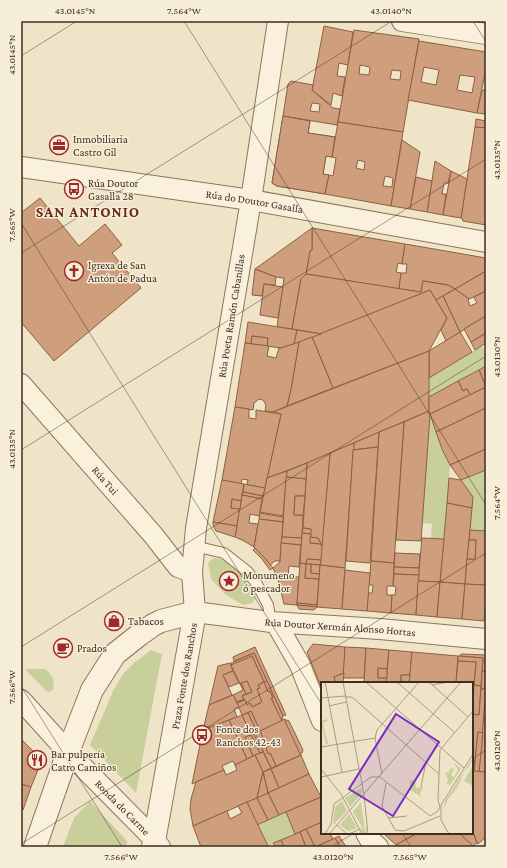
<svg xmlns="http://www.w3.org/2000/svg" width="507" height="868" font-family="'Crimson Pro',serif">
  <rect width="100%" height="100%" fill="#f0e4c8"/>
  <g fill="#c9cf9b">
    <polygon points="482,346 486,354 486,366 429,397 429,378"/>
    <polygon points="430,415 439,441 450,465 444,539 431,538 432,524 422,523"/>
    <polygon points="486,470 486,531 470,530 473,497 461,480"/>
    <polygon points="214,558 225,560 250,582 256,595 253,603 243,605 226,595 211,579 208,563"/>
    <polygon points="151,650 162,654 136,793 90,745 113,691 123,674 134,663"/>
    <path d="M 25,669 L 45,669 C 53,676 55,679 53,690 L 49,692 L 45,690 Z"/>
    <polygon points="90,801 127,841 126,847 63,847 74,818"/>
    <polygon points="286,812 295,834 268,846 257,825"/>
  </g>
  <g fill="#cf9f7d" stroke="#8d5f41" fill-rule="evenodd">
    <polygon points="324,26 353,32 348,65 339,63 337,76 345,77 342,96 333,93 331,105 312,90"/>
    <path d="M 354,30 L 419,39 L 403,132 L 338,122 ZM 360,65 L 370,67 L 369,75 L 359,74 ZM 392,70 L 401,71 L 400,80 L 390,79 Z"/>
    <path d="M 419,41 L 486,52 L 486,68 L 477,113 L 408,100 ZM 424,67 L 439,70 L 436,85 L 421,82 ZM 460,75 L 475,77 L 472,93 L 457,90 Z"/>
    <path d="M 291,81 L 313,85 L 312,90 L 333,108 L 340,109 L 337,125 L 283,116 L 288,84 ZM 312,103 L 320,104 L 319,112 L 310,111 Z"/>
    <polygon points="482,90 486,90 486,114 477,113"/>
    <path d="M 283,116 L 310,121 L 308,133 L 335,137 L 332,157 L 326,156 L 323,174 L 329,175 L 325,194 L 277,186 L 272,183 ZM 297,150 L 306,152 L 304,160 L 296,158 Z"/>
    <polygon points="283,116 310,121 308,133 335,137 332,157 326,156 323,174 329,175 325,194 277,186 272,183"/>
    <polygon points="476,119 486,121 486,128 475,127"/>
    <path d="M 338,122 L 403,132 L 391,206 L 325,194 L 329,175 L 333,176 L 336,158 L 332,157 ZM 358,160 L 365,162 L 364,170 L 356,168 ZM 385,176 L 393,178 L 392,187 L 383,186 Z"/>
    <polygon points="475,127 486,128 486,225 463,221 462,218 461,218"/>
    <polygon points="402,140 420,152 410,209 391,206"/>
    <polygon points="435,161 451,171 448,183 444,183 442,194 446,194 443,215 427,212"/>
    <polygon points="451,171 467,179 461,218 443,215"/>
    <polygon points="416,177 432,181 427,212 410,209"/>
    <polygon points="40,198 79,246 105,224 122,245 112,253 141,288 54,361 21,322 21,213"/>
    <polygon points="312,228 405,244 402,264 398,263 396,272 401,273 399,289 306,274 310,251 312,250"/>
    <polygon points="312,228 312,250 310,251 306,274 301,279 292,329 277,327 284,278 276,277 255,269"/>
    <polygon points="405,244 486,258 486,271 455,289 448,285 423,281 421,292 399,289 401,273 406,273 407,264 402,264"/>
    <polygon points="255,269 276,277 275,285 264,284 262,296 252,295"/>
    <polygon points="486,271 486,291 469,299 455,289"/>
    <polygon points="306,274 421,292 423,281 448,285 455,289 436,300 430,290 321,334 292,329 301,279"/>
    <polygon points="264,284 283,287 278,318 260,315"/>
    <polygon points="455,289 469,299 468,300 470,306 477,303 474,297 486,291 486,316 460,332 443,296"/>
    <polygon points="430,290 447,318 429,351 333,388 312,337"/>
    <polygon points="443,296 460,332 446,341 441,330 447,318 436,300"/>
    <polygon points="486,316 486,333 471,342 464,329"/>
    <polygon points="248,322 297,330 294,344 281,348 267,346 268,338 252,336 251,344 245,343"/>
    <polygon points="297,330 321,334 294,344"/>
    <polygon points="460,332 472,352 429,378 429,351"/>
    <polygon points="486,333 486,343 475,350 471,342"/>
    <polygon points="252,336 268,338 267,346 251,344"/>
    <polygon points="312,337 333,388 287,406 291,389 299,342"/>
    <polygon points="299,342 291,389 287,406 273,412 265,411 266,405 263,400 259,399 254,403 253,410 235,407 245,343 269,346 267,356 276,358 279,348 281,348"/>
    <polygon points="429,351 429,411 307,463 267,478 281,414 273,412"/>
    <polygon points="486,366 486,387 479,370"/>
    <polygon points="479,370 486,387 470,395 467,389 463,391 458,381"/>
    <polygon points="458,381 463,391 467,389 470,395 430,414 429,411 429,397"/>
    <polygon points="484,388 486,392 486,408 436,432 430,414"/>
    <polygon points="235,407 249,409 249,418 256,419 256,410 281,414 265,488 247,485 248,480 242,479 241,484 222,480"/>
    <polygon points="486,408 486,449 450,465 442,449 436,432"/>
    <polygon points="429,411 430,415 421,541 396,540 404,422"/>
    <polygon points="404,422 394,563 371,561 379,432"/>
    <polygon points="379,432 378,447 353,450 354,443"/>
    <polygon points="354,443 345,568 320,565 330,453"/>
    <polygon points="378,447 370,563 346,561 353,450"/>
    <polygon points="486,449 486,470 461,480 450,465"/>
    <polygon points="330,453 322,546 318,538 310,537 311,529 303,528 307,463"/>
    <polygon points="307,463 306,479 286,477 287,471"/>
    <polygon points="287,471 283,516 260,512 267,478"/>
    <polygon points="286,477 306,479 305,496 295,496 294,515 303,515 302,538 282,537"/>
    <polygon points="449,478 461,480 473,497 472,508 447,503"/>
    <polygon points="222,480 244,484 241,501 232,499 231,508 240,509 237,526 213,522"/>
    <polygon points="244,484 265,488 263,496 243,492"/>
    <polygon points="243,492 263,496 262,499 242,495"/>
    <polygon points="242,495 262,499 259,516 250,514 249,523 258,524 254,547 244,541 235,537"/>
    <polygon points="295,496 305,496 303,515 294,515"/>
    <polygon points="232,499 241,501 240,509 231,508"/>
    <polygon points="447,503 472,508 465,584 440,582"/>
    <polygon points="260,513 283,517 283,522 259,519"/>
    <polygon points="259,519 283,522 280,561 275,561 270,565 264,557 254,547"/>
    <polygon points="213,522 237,526 235,537 216,531 213,525"/>
    <polygon points="303,528 311,529 311,534 302,533"/>
    <polygon points="470,530 486,531 486,585 465,584 467,559 475,559 476,540 469,540"/>
    <polygon points="302,533 311,534 310,543 321,544 322,546 321,560 307,559 306,564 300,563"/>
    <polygon points="282,537 302,538 301,545 281,543"/>
    <polygon points="310,537 318,538 321,544 310,543"/>
    <polygon points="422,538 444,539 440,582 418,581"/>
    <polygon points="469,540 476,540 475,559 467,559"/>
    <polygon points="281,543 301,545 299,567 289,566 288,577 299,577 297,605 284,604 279,583 273,568 280,562"/>
    <polygon points="255,548 264,557 273,568 270,570 262,559 253,550"/>
    <polygon points="395,553 420,554 419,568 394,567"/>
    <polygon points="307,559 321,560 320,565 306,564"/>
    <polygon points="371,561 394,563 393,586 387,586 387,595 392,595 391,613 367,611 368,593 372,593 373,585 369,585"/>
    <polygon points="300,563 306,564 305,578 319,579 317,605 297,603"/>
    <polygon points="306,564 311,564 311,573 320,574 319,579 305,578"/>
    <polygon points="311,564 320,565 320,574 311,573"/>
    <polygon points="320,565 345,568 342,609 317,607"/>
    <polygon points="394,567 419,568 419,575 394,574"/>
    <polygon points="345,570 370,573 367,611 342,609"/>
    <polygon points="394,574 419,575 416,615 391,613 392,595 395,595 396,587 393,586"/>
    <polygon points="418,581 440,582 437,617 416,615"/>
    <polygon points="440,582 465,584 462,619 437,617"/>
    <polygon points="465,584 486,585 486,601 484,621 462,619"/>
    <polygon points="297,603 317,605 317,607 297,605"/>
    <polygon points="297,605 309,606 317,607 314,610 299,609"/>
    <polygon points="313,644 345,647 344,673 334,677 336,683 322,683 322,689 307,652"/>
    <polygon points="255,647 286,715 283,716 254,653 234,661 233,657"/>
    <polygon points="345,647 366,648 364,678 343,678"/>
    <polygon points="366,648 389,650 387,669 378,668 378,678 387,678 386,683 364,683"/>
    <polygon points="389,650 412,652 410,675 401,675 401,681 409,683 386,683"/>
    <polygon points="412,652 458,656 456,683 409,683"/>
    <polygon points="254,653 267,681 264,682 252,656 232,665 231,663"/>
    <polygon points="462,654 486,655 485,672 482,671 483,658 460,656 460,655"/>
    <polygon points="252,656 264,682 258,685 260,688 257,689 262,702 252,707 250,703 247,705 245,700 237,703 237,702 244,699 242,696 252,692 247,681 240,684 231,665"/>
    <polygon points="458,656 483,658 481,686 474,685 476,662 458,661"/>
    <polygon points="458,661 476,662 474,685 472,685 472,683 456,683"/>
    <polygon points="230,663 233,671 223,675 232,695 209,705 218,666"/>
    <polygon points="378,668 387,669 387,678 378,678"/>
    <polygon points="233,671 239,683 229,687 223,675"/>
    <polygon points="482,671 486,672 486,689 481,689"/>
    <polygon points="344,673 343,683 336,683 334,677"/>
    <polygon points="401,675 410,675 409,682 401,681"/>
    <polygon points="247,681 252,692 246,694 241,683"/>
    <polygon points="267,681 283,716 282,717 283,719 281,720 271,698 273,698 270,691 268,692 264,682"/>
    <polygon points="264,682 268,692 270,691 273,698 271,698 282,721 260,731 251,711 242,715 237,703 245,700 247,705 250,703 252,707 262,702 257,689 260,688 258,685"/>
    <polygon points="241,683 246,694 242,696 244,699 237,702 233,695 243,690 240,684"/>
    <polygon points="474,685 481,686 479,715 472,714"/>
    <polygon points="481,689 486,689 483,733 478,732 475,761 472,761 472,714 479,715"/>
    <polygon points="486,689 486,772 479,772"/>
    <polygon points="233,695 239,707 234,709 237,717 203,730 209,705"/>
    <polygon points="251,711 260,731 257,732 248,713"/>
    <polygon points="248,713 257,732 251,735 242,715"/>
    <polygon points="242,715 251,735 245,737 253,756 247,759 229,720"/>
    <polygon points="285,719 301,755 276,766 270,753 268,754 266,748 267,747 260,731"/>
    <polygon points="229,720 247,759 235,765 233,761 222,766 224,770 192,784 203,730"/>
    <polygon points="287,720 289,721 303,750 302,753 300,754 285,721"/>
    <polygon points="260,731 267,747 266,748 268,754 270,753 276,766 271,768 255,733"/>
    <polygon points="478,732 483,733 479,772 474,771"/>
    <polygon points="254,734 260,747 261,747 263,752 260,753 251,735"/>
    <polygon points="251,735 260,753 253,756 245,737"/>
    <polygon points="21,739 39,757 38,770 31,787 21,784"/>
    <polygon points="263,752 271,768 263,772 255,755"/>
    <polygon points="255,755 263,772 257,798 193,826 190,809 191,799 196,782 224,770 226,775 237,770 235,765"/>
    <polygon points="301,755 309,774 279,788 271,769"/>
    <polygon points="472,761 475,761 474,771 486,772 486,837 478,844 472,830"/>
    <polygon points="271,769 279,788 268,793 263,772"/>
    <polygon points="263,772 268,793 257,798"/>
    <polygon points="309,774 321,797 279,815 268,793"/>
    <polygon points="21,784 31,787 23,810 21,810"/>
    <polygon points="268,793 279,815 268,820 257,798"/>
    <polygon points="321,797 322,800 322,822 295,834 286,812"/>
    <polygon points="257,798 268,820 257,825 247,802"/>
    <polygon points="247,802 268,846 265,847 201,847 193,826 227,811 230,819 242,813 238,806"/>
    <polygon points="322,822 322,833 330,833 333,839 315,847 306,829"/>
    <polygon points="306,829 315,847 306,847 300,832"/>
    <polygon points="472,830 477,843 473,846 459,833 472,833"/>
    <polygon points="300,832 306,847 284,847 281,840"/>
    <polygon points="383,833 414,833 415,834 396,845"/>
    <polygon points="418,833 459,833 473,846 472,847 398,847 396,845"/>
    <polygon points="339,836 343,842 346,847 340,847 335,838"/>
    <polygon points="335,838 340,847 315,847 333,839"/>
    <polygon points="281,840 284,847 276,847 273,843"/>
  </g>
  <g fill="none" stroke-linecap="round" stroke-linejoin="round">
    <defs>
      <polyline id="service" points="194,546 224,553 248,572 258,586 268,605 271,622"/>
      <g id="minor">
        <path id="s1" d="M 278,21 L 251,200 L 196,528 L 192,572 L 195,612 L 271,622 L 380,629 L 486,639"/>
        <polyline points="402,21 486,34"/>
        <path id="s2" d="M 21,167 L 251,200 L 486,242"/>
        <path id="s3" d="M 21,384 L 154,536 L 178,567 L 192,572"/>
        <polyline points="276,623 300,665 322,721"/>
        <path id="s4" d="M 21,700 L 68,752 L 154,839 L 160,847"/>
        <polyline points="366,833 370,840 378,847"/>
      </g>
      <polyline id="tertiary" points="35,847 68,752 92,690 115,654 139,635 153,625 161,621 195,612 153,847"/>
    </defs>
    <use href="#service" stroke="#8d765c" stroke-width="12"/>
    <use href="#minor" stroke="#8d765c" stroke-width="22"/>
    <use href="#tertiary" stroke="#8d765c" stroke-width="24"/>
    <use href="#service" stroke="#faf1dc" stroke-width="10"/>
    <use href="#minor" stroke="#faf1dc" stroke-width="20"/>
    <use href="#tertiary" stroke="#faf1dc" stroke-width="22"/>
  </g>
  <path fill="none" stroke="#3d2e20" stroke-width="1" stroke-opacity="0.45" d="M 184,21 L 486,505M 473,21 L 486,42M 21,56 L 77,21M 21,223 L 322,705M 21,253 L 392,21M 21,450 L 486,159M 21,647 L 486,356M 21,686 L 122,847M 472,759 L 486,750M 402,833 L 411,847M 21,844 L 486,553M 331,847 L 354,833"/>
  <defs>
    <symbol id="office-ring" viewBox="-11 -11 22 22"><circle r="9.5" fill="#f7eed8" stroke="#9e2a2b" stroke-width="1.5"/><path d="M-6-3h4V-5.5h4V-3h4V5H-6ZM-1-4.5V-3h2v-1.5ZM-6 0V1H6V0Z" fill="#9e2a2b"/></symbol>
    <symbol id="bus-ring" viewBox="-11 -11 22 22"><circle r="9.5" fill="#f7eed8" stroke="#9e2a2b" stroke-width="1.5"/><path d="M-5-6H5V4H4V6H2V4H-2V6H-4V4H-5ZM-3.5-4V0h7V-4ZM-3.5 1.2v1.5H-2V1.2ZM2 1.2v1.5H3.5V1.2Z" fill="#9e2a2b"/></symbol>
    <symbol id="church-ring" viewBox="-11 -11 22 22"><circle r="9.5" fill="#f7eed8" stroke="#9e2a2b" stroke-width="1.5"/><path d="M-1.2-6h2.4v3.5h3.3v2.4h-3.3V6h-2.4V-.1h-3.3v-2.4h3.3Z" fill="#9e2a2b"/></symbol>
    <symbol id="sight-ring" viewBox="-11 -11 22 22"><circle r="9.5" fill="#f7eed8" stroke="#9e2a2b" stroke-width="1.5"/><path d="M0-6L1.8-2.2L6-1.7L2.9 1.2L3.7 5.4L0 3.3L-3.7 5.4L-2.9 1.2L-6-1.7L-1.8-2.2Z" fill="#9e2a2b"/></symbol>
    <symbol id="shop-ring" viewBox="-11 -11 22 22"><circle r="9.5" fill="#f7eed8" stroke="#9e2a2b" stroke-width="1.5"/><path d="M-5-2.5h2.3a2.7 3.5 0 0 1 5.4 0H5L5.5 6h-11ZM-1.5-2.5h3a1.5 2.3 0 0 0-3 0Z" fill="#9e2a2b"/></symbol>
    <symbol id="cafe-ring" viewBox="-11 -11 22 22"><circle r="9.5" fill="#f7eed8" stroke="#9e2a2b" stroke-width="1.5"/><path d="M-5.5-4.5H6V0H3Q3 3.5 0 3.5H-2.5Q-5.5 3.5-5.5 0ZM3-3.2v2h1.7v-2ZM-6 4.5H4V6H-6Z" fill="#9e2a2b"/></symbol>
    <symbol id="restaurant-ring" viewBox="-11 -11 22 22"><circle r="9.5" fill="#f7eed8" stroke="#9e2a2b" stroke-width="1.5"/><path d="M-5-6h1v4h1v-4h1v4h1v-4h1v5L-1.5 .5V6h-2V.5L-5-1ZM5-6V6H3V1.5H1.5Q1.5-4 5-6Z" fill="#9e2a2b"/></symbol>
  </defs>
  <g fill-rule="evenodd">
    <use href="#office-ring" x="48" y="134" width="22" height="22"/>
    <use href="#bus-ring" x="63" y="178" width="22" height="22"/>
    <use href="#church-ring" x="63" y="260" width="22" height="22"/>
    <use href="#sight-ring" x="218" y="570" width="22" height="22"/>
    <use href="#shop-ring" x="103" y="610" width="22" height="22"/>
    <use href="#cafe-ring" x="52" y="637" width="22" height="22"/>
    <use href="#bus-ring" x="191" y="724" width="22" height="22"/>
    <use href="#restaurant-ring" x="26" y="749" width="22" height="22"/>
  </g>
  <g text-anchor="middle" dominant-baseline="central" stroke-width="3" stroke-linejoin="round" paint-order="stroke">
    <g font-size="11" fill="#3d2e20" stroke="#f7eed8" text-anchor="start">
      <text x="73" y="139">Inmobiliaria<tspan x="73" dy="13">Castro Gil</tspan></text>
      <text x="88" y="183">Rúa Doutor<tspan x="88" dy="13">Gasalla 28</tspan></text>
      <text x="88" y="265">Igrexa de San<tspan x="88" dy="13">Antón de Padua</tspan></text>
      <text x="243" y="575">Monumeno<tspan x="243" dy="13">ó pescador</tspan></text>
      <text x="128" y="621">Tabacos</text>
      <text x="77" y="648">Prados</text>
      <text x="216" y="729">Fonte dos<tspan x="216" dy="13">Ranchos 42-43</tspan></text>
      <text x="51" y="754">Bar pulpería<tspan x="51" dy="13">Catro Camiños</tspan></text>
    </g>
    <g font-size="11" fill="#3d2e20" stroke="#f7eed8">
      <text stroke="none"><textPath href="#s2" startOffset="236">Rúa do Doutor Gasalla</textPath></text>
      <text transform="translate(231 316) rotate(-81)">Rúa Poeta Ramón Cabanillas</text>
      <text stroke="none"><textPath href="#s3" startOffset="128">Rúa Tui</textPath></text>
      <text stroke="none"><textPath href="#s1" startOffset="744">Rúa Doutor Xermán Alonso Hortas</textPath></text>
      <text transform="translate(184 676) rotate(-80)">Praza Fonte dos Ranchos</text>
      <text stroke="none"><textPath href="#s4" startOffset="148">Ronda do Carme</textPath></text>
    </g>
    <g font-size="15" font-weight="bold" letter-spacing="1" fill="#6b2e1e" stroke="#f7eed8">
      <text x="88" y="212">SAN ANTONIO</text>
    </g>
  </g>
  <g transform="translate(321 682)">
    <rect width="152" height="152" fill="#f0e4c8"/>
    <path d="M 6,37 L 7,39 L 2,41 L 7,62 L 5,62 L 0,39 ZM 152,75 L 152,79 L 149,81 L 149,84 L 144,88 L 136,106 L 127,117 L 122,129 L 124,119 ZM 133,81 L 140,87 L 129,103 L 126,102 L 127,97 L 124,90 L 127,91 L 130,86 L 133,87 L 130,93 L 133,95 L 137,88 ZM 152,83 L 152,104 L 143,99 ZM 89,98 L 94,99 L 95,106 L 102,105 L 99,112 L 101,115 L 89,108 ZM 40,106 L 41,111 L 29,125 L 24,116 ZM 21,119 L 26,129 L 12,143 L 14,125 ZM 40,120 L 44,150 L 45,144 L 46,152 L 41,152 L 39,145 L 43,148 L 32,130 ZM 28,132 L 36,146 L 27,149 L 19,143 Z" fill="#c9cf9b"/>
    <path fill="none" stroke="#a89b85" stroke-width="1" d="M 4,0 L 21,90M 22,0 L 43,113 L 47,152M 45,0 L 143,86M 76,0 L 133,50M 108,0 L 147,35M 111,3 L 127,0M 24,15 L 31,15 L 118,92M 0,16 L 24,14M 8,24 L 25,20M 0,65 L 54,56M 0,87 L 20,112 L 41,152M 61,92 L 54,56 L 56,48 L 98,0M 0,95 L 38,87M 65,101 L 61,124 L 74,148 L 83,149 L 119,134M 100,105 L 105,80M 119,125 L 117,118 L 119,68 L 152,29M 67,136 L 86,134M 16,143 L 26,152M 4,152 L 10,142 L 13,122 L 50,95 L 59,95 L 109,134 L 116,130 L 119,125M 8,152 L 140,0M 28,152 L 39,147M 128,152 L 120,138 L 120,123 L 152,72"/>
    <path fill="#7b2cbf" fill-opacity="0.15" stroke="#7b2cbf" stroke-width="2" d="M 75,32 L 118,60 L 72,134 L 28,107 Z"/>
    <rect width="152" height="152" fill="none" stroke="#3d2e20" stroke-width="2"/>
  </g>
  <rect width="507" height="868" fill="none" stroke="#f7eed8" stroke-width="44"/>
  <rect x="22" y="22" width="463" height="824" fill="none" stroke="#3d2e20" stroke-width="1.5"/>
  <g font-size="10" text-anchor="middle" fill="#3d2e20">
    <text x="75" y="14">43.0145°N</text>
    <text x="184" y="14">7.564°W</text>
    <text x="391" y="14">43.0140°N</text>
    <text transform="translate(11 55) rotate(-90)" y="4">43.0145°N</text>
    <text transform="translate(496 160) rotate(-90)" y="4">43.0135°N</text>
    <text transform="translate(11 225) rotate(-90)" y="4">7.565°W</text>
    <text transform="translate(496 357) rotate(-90)" y="4">43.0130°N</text>
    <text transform="translate(11 449) rotate(-90)" y="4">43.0135°N</text>
    <text transform="translate(496 503) rotate(-90)" y="4">7.564°W</text>
    <text transform="translate(11 687) rotate(-90)" y="4">7.566°W</text>
    <text transform="translate(496 751) rotate(-90)" y="4">43.0120°N</text>
    <text x="121" y="860">7.566°W</text>
    <text x="333" y="860">43.0120°N</text>
    <text x="410" y="860">7.565°W</text>
  </g>
</svg>
